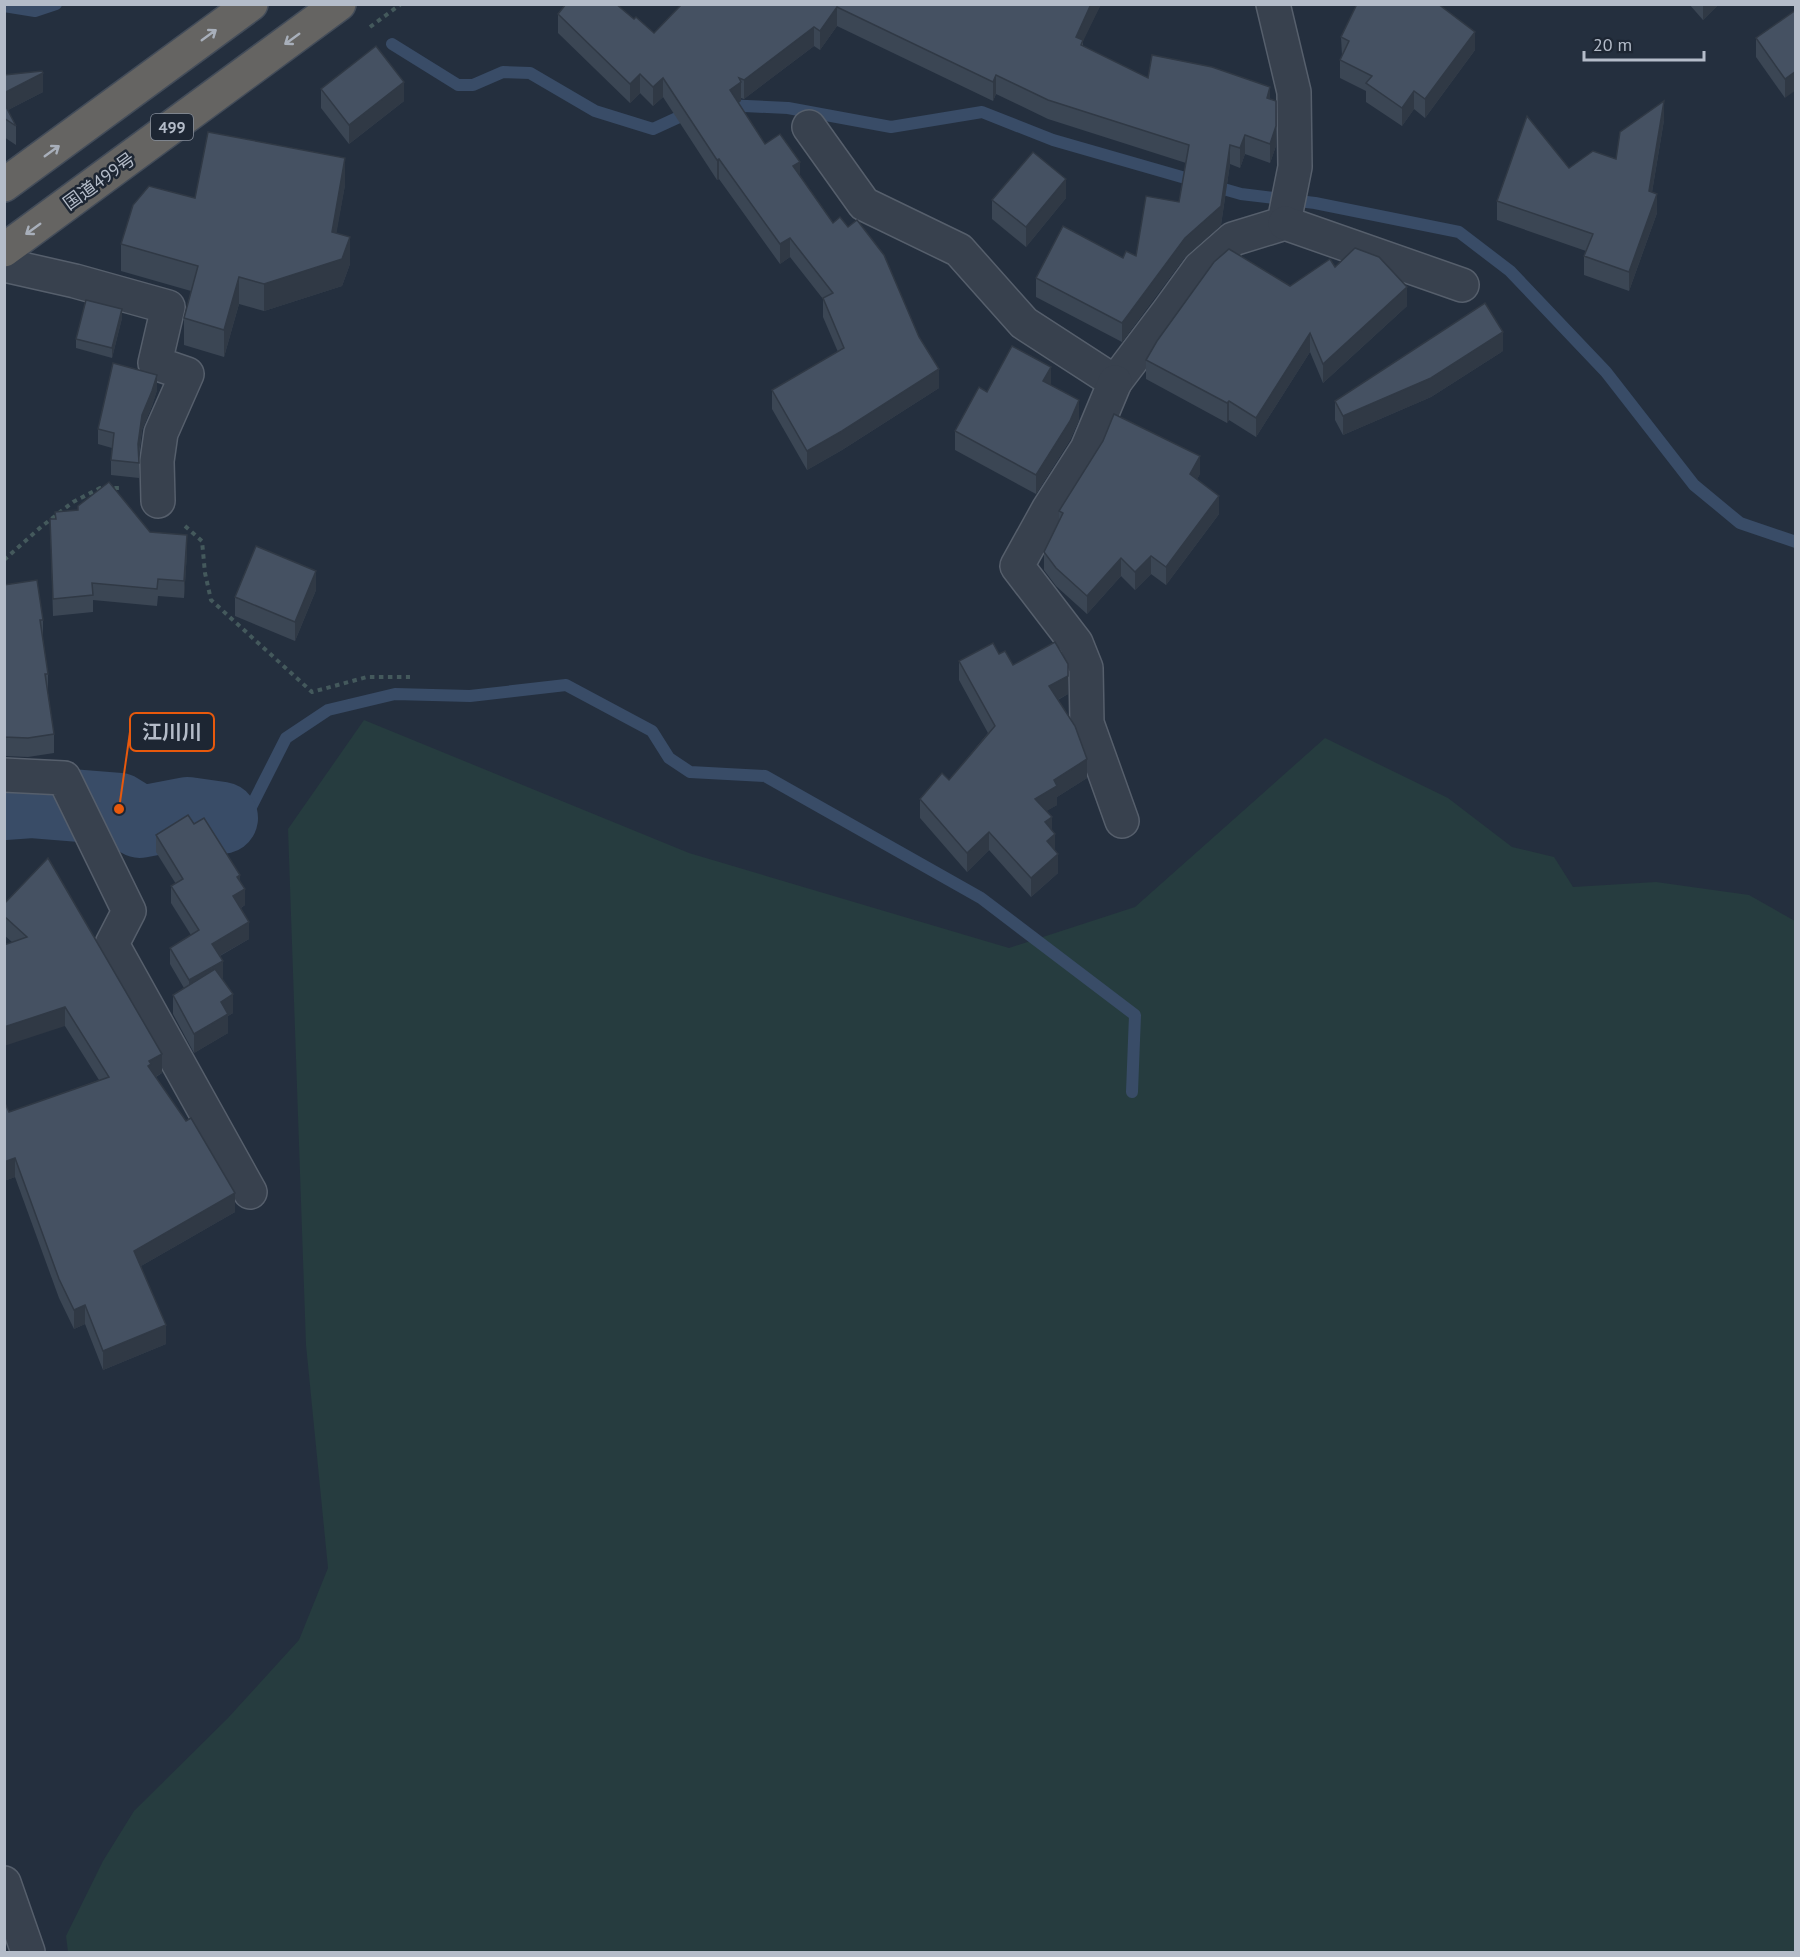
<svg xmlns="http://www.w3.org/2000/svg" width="1800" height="1957" font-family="'PT Sans','Noto Sans JP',sans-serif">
  <rect width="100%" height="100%" fill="#242f3e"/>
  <polygon fill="#263c3f" points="364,720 689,853 1009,948 1135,907 1325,738 1448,798 1512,847 1554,857 1573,887 1656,882 1749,895 1795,921 1795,1952 68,1952 66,1936 103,1861 134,1811 228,1718 299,1640 328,1568 306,1345 288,829"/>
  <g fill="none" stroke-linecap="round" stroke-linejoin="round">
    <g stroke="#394c67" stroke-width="12">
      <polyline points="4,6 35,11 56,4"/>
      <polyline points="392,44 458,85 473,85 503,72 530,73 595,111 653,129 690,112"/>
      <polyline points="724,105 788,108 891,127 982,112 1053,140 1241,194 1315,203 1459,232 1510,271 1606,372 1694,485 1740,523 1796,542"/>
      <polyline points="222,818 249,811 286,738 328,710 395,694 470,696 566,685 652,731 669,758 690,772 765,776 981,898 1135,1015 1132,1092"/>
    </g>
    <polyline stroke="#394c67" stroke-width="72" points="4,804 32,802 119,809 140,822 187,813 222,818"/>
    <defs>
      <g id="minor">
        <polyline points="809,127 864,204 959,250 1024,323 1115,382 1168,312 1200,268 1233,239 1285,223 1286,212 1295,167 1294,92 1273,4"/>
        <polyline points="1285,223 1462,285"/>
        <polyline points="4,265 75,281 168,307 155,363 187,374 161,433 157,461 158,501"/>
        <polyline points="1115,382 1087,449 1048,510 1017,566 1076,643 1086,668 1087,723 1122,821"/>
        <polyline points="4,775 64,778 129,911 112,944 250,1192"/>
        <polyline points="4,1883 28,1952"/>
      </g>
      <g id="trunk">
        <polyline points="4,185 251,4"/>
        <polyline points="4,250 339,4"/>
      </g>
    </defs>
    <use href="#minor" stroke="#565f6c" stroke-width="36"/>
    <use href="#trunk" stroke="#434c59" stroke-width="36"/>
    <g stroke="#44595c" stroke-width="4" stroke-dasharray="4.5 4.5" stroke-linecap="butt">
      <polyline points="370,27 401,4"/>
      <polyline points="185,526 202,541 205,573 211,600 312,692 367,677 410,677"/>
      <polyline points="4,560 41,527 73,502 100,488 120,488"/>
    </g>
    <use href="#minor" stroke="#38414e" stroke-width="33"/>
    <use href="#trunk" stroke="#656462" stroke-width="33"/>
  </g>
  <g fill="#3b4654">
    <polygon points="682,4 1101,4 1083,40 1083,46 1148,78 1270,99 1276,146 1270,163 1245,154 1240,168 1230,164 1221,225 1185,257 1122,342 1036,297 1036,278 1123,258 1136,256 1179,202 1186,163 1048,119 996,94 993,101 837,26 820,50 814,46 744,99 741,98 741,101 739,103 765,144 800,177 939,388 842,450 807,470 772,409 772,390 838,352 823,317 823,299 790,257 780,264 719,179 717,180 663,97 653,106 640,93 630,103 558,33 558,14 634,19 654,33"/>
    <polygon points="1689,4 1719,4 1703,20"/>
    <polygon points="1796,10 1785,98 1756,57 1756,38"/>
    <polygon points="1341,37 1475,50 1425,118 1414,109 1402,126 1366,102 1366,91 1340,78 1340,60 1342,56"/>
    <polygon points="4,75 43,92 8,110 16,126 16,145 4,137"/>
    <polygon points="321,89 404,101 349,144 321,108"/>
    <polygon points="1664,120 1652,192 1657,213 1629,291 1584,275 1584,256 1586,251 1497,220 1497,201 1569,168 1616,159"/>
    <polygon points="345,185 336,233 350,264 342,286 264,311 239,304 224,357 184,345 184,318 191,291 121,271 121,244 195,198"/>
    <polygon points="1066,198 1026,247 992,219 992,200"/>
    <polygon points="1335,267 1407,306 1323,383 1310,352 1256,437 1229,420 1227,423 1146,379 1146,360 1290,286"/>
    <polygon points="122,318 112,358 76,348 76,339"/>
    <polygon points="1503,351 1431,397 1343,435 1335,420 1335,401"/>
    <polygon points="1051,385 1079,420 1070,440 1036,494 955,450 955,431 987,392"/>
    <polygon points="157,390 152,406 142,430 139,457 139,478 111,475 111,460 112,448 98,444 98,429"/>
    <polygon points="1200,474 1197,479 1219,514 1166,585 1151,574 1135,590 1121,576 1087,614 1056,586 1044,570 1044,552 1059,522 1059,511"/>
    <polygon points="55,512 150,532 187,552 184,598 158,596 157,606 93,600 93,612 53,616 50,519 55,519"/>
    <polygon points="4,585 43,620 43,639 48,674 48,693 54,734 54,753 28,757 4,756"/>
    <polygon points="316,590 295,641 235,616 235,597"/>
    <polygon points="959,661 1013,665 1068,694 1058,700 1087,778 1057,797 1057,805 1046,811 1052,829 1058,873 1031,897 989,850 967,872 920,818 920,799 949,780 988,733 959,680"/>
    <polygon points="194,824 240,880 245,905 241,908 249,939 220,956 223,978 222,978 233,1013 228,1016 228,1033 194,1053 173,1014 173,995 184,988 170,964 170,948 191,935 171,903 171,886 176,884 156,852 156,835"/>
    <polygon points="4,904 162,1073 156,1077 235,1212 141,1266 166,1344 103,1370 85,1324 74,1329 59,1298 15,1177 4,1181 4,1101 9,1112 99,1080 12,942 4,935"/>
  </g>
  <g fill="#303945">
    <polygon points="1091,4 1101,4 1076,56 1076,37"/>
    <polygon points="1703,4 1719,4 1703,20"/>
    <polygon points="837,7 837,26 820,50 820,31"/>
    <polygon points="814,27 814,46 744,99 744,80"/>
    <polygon points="1475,32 1475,50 1425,118 1425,99"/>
    <polygon points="1796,71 1796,90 1785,98 1785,79"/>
    <polygon points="43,73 43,92 4,112 4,93"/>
    <polygon points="640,74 640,93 630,103 630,84"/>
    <polygon points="996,75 996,94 993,101 993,82"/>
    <polygon points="663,78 663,97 653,106 653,87"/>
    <polygon points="404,82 404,101 349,144 349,125"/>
    <polygon points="741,82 741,101 730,109 730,90"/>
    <polygon points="1270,87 1270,106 1267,98"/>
    <polygon points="1414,91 1414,109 1402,126 1402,108"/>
    <polygon points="1664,101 1664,120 1649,210 1649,191"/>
    <polygon points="1276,126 1276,146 1270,163 1270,144"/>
    <polygon points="1245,135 1245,154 1240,168 1240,148"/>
    <polygon points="1230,145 1230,164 1221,225 1185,257 1122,342 1122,323"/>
    <polygon points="345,158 345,185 332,259 332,232"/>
    <polygon points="719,159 719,179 717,180 717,160"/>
    <polygon points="800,162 800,181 793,166"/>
    <polygon points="1066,179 1066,198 1026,247 1026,227"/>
    <polygon points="1657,194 1657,213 1629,291 1629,272"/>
    <polygon points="350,237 350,264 342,286 264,311 264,284"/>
    <polygon points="790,238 790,257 780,264 780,244"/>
    <polygon points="239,277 239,304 224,357 224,330"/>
    <polygon points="1407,287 1407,306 1323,383 1323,364"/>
    <polygon points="122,309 122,318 112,358 112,348"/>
    <polygon points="1503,332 1503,351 1431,397 1343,435 1343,416"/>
    <polygon points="1310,333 1310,352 1256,437 1256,418"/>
    <polygon points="1051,367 1051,386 1043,381"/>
    <polygon points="939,369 939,388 842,450 807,470 807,451"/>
    <polygon points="157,375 157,390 152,406 142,430 138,459 138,444 142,415"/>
    <polygon points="1079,400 1079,420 1070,440 1036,494 1036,475"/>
    <polygon points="1229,401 1229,420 1227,423 1227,403"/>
    <polygon points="1200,456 1200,474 1190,492 1190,474"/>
    <polygon points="1219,496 1219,514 1166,585 1166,567"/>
    <polygon points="187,535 187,552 184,598 184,581"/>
    <polygon points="1151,556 1151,574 1135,590 1135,572"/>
    <polygon points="1121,558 1121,576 1087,614 1087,596"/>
    <polygon points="316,571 316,590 295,641 295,622"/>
    <polygon points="1068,676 1068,694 1049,704 1049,686"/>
    <polygon points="1087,759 1087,778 1057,797 1057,805 1035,818 1035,799 1054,780"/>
    <polygon points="1052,817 1052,836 1045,822"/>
    <polygon points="989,832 989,850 967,872 967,853"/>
    <polygon points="1055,834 1055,853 1047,841"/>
    <polygon points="1058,854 1058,873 1031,897 1031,878"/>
    <polygon points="240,875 240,892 245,889 245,905 233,913 233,896 237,877"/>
    <polygon points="249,922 249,939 212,960 212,944"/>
    <polygon points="223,961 223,978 189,997 189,980"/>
    <polygon points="233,994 233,1013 228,1016 228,1033 194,1053 194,1034 221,1002"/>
    <polygon points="65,1007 65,1026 4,1046 4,1027"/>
    <polygon points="162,1054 162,1073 151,1079 148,1066 149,1061"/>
    <polygon points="15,1158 15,1177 4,1181 4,1162"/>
    <polygon points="235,1193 235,1212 134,1270 134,1251"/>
    <polygon points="85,1305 85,1324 74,1329 74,1310"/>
    <polygon points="166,1325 166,1344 103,1370 103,1351"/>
  </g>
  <g fill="#455162" stroke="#303945" stroke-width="1.5">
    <polygon points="566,4 616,4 634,19 636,17 654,33 682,4 1091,4 1076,37 1083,40 1081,45 1148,78 1152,55 1212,67 1270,87 1267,98 1276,101 1276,126 1270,144 1245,135 1240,148 1230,145 1221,206 1185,238 1122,323 1036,278 1063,226 1123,258 1126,251 1136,256 1146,196 1179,202 1189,145 1048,100 996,75 993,82 837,7 820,31 814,27 744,80 739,78 741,82 730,90 765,144 780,134 800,162 793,166 833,223 840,217 848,227 857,220 884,255 919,337 939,369 842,431 807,451 772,390 844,348 823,298 833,293 790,238 780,244 719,159 717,160 663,78 653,87 640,74 630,84 558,14"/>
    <polygon points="1357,4 1438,4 1475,32 1425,99 1414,91 1402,108 1366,83 1372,76 1340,60 1349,41 1341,37"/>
    <polygon points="1796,10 1796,71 1785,79 1756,38"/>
    <polygon points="376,46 404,82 349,125 321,89"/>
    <polygon points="42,71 43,73 4,93 4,75"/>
    <polygon points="1664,101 1649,191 1657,194 1629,272 1584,256 1593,234 1497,201 1527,116 1569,168 1593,151 1616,159 1620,132"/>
    <polygon points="4,103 16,126 4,118"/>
    <polygon points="208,132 345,158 332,232 350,237 342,259 264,284 239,277 224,330 184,318 198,266 121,244 133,205 149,186 195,198"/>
    <polygon points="1033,152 1066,179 1026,227 992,200"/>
    <polygon points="1355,248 1379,257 1407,287 1323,364 1310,333 1256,418 1229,401 1227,403 1146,360 1157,341 1214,262 1229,249 1290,286 1330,259 1335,267"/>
    <polygon points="86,300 122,309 112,348 76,339"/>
    <polygon points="1485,303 1503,332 1431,378 1343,416 1335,401"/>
    <polygon points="1012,346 1051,367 1043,381 1079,400 1070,421 1036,475 955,431 979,387 987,392"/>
    <polygon points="113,363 157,375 152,391 142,415 138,444 139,463 111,460 114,433 98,429"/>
    <polygon points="1114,414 1200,456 1190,474 1219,496 1166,567 1151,556 1135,572 1121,558 1087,596 1056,568 1044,552 1063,513 1059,511 1103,441"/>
    <polygon points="109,482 150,532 187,535 184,581 158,579 157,589 92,583 93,595 53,599 50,519 56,519 55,512 78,510 78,506"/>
    <polygon points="256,546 316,571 295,622 235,597"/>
    <polygon points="37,580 43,620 40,620 48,674 45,674 54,734 28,738 4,737 4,585"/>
    <polygon points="1055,642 1068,664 1068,676 1049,686 1075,726 1087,759 1054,780 1057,786 1035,799 1052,817 1045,822 1055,834 1047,841 1058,854 1031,878 989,832 967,853 920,799 942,773 949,780 995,726 959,661 993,643 999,654 1005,651 1013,665"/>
    <polygon points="188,815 194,824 204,818 240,875 237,877 245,889 233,896 249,922 212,944 223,961 189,980 170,948 199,930 171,886 183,879 156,835"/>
    <polygon points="48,858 162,1054 149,1061 151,1064 148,1066 186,1121 191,1118 235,1193 134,1251 166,1325 103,1351 85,1305 74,1310 59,1279 15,1158 4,1162 4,1101 9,1112 109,1077 65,1007 4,1027 4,945 27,937 4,916 4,904"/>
    <polygon points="215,969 233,994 221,1002 228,1014 194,1034 173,995"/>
  </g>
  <defs><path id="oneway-shaft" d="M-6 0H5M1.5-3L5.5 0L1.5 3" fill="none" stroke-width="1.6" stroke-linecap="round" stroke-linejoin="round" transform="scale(1.5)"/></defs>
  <g stroke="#a8afba">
    <use href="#oneway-shaft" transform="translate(209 35) rotate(-36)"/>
    <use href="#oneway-shaft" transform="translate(292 39) rotate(144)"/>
    <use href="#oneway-shaft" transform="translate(52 151) rotate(-36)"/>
    <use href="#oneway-shaft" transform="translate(33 229) rotate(144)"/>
  </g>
  <g text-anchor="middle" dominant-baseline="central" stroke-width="5" stroke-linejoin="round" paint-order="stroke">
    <rect fill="#1d2633" stroke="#878f9c" stroke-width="1.5" x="151" y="114" width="42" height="26" rx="4.5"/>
    <g font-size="16" font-weight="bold" fill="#b4bcc9">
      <text x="172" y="127">499</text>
    </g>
    <g font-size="18" fill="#b4bcc9" stroke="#1d2633">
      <text transform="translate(99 181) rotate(-36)">国道499号</text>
    </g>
  </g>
  <path fill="none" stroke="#e8590c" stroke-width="2" d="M119 809L130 732"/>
  <circle fill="#e8590c" stroke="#1d2633" stroke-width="2" cx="119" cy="809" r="6"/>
  <rect fill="#1d2633" stroke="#e8590c" stroke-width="2" x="130" y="713" width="84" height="38" rx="6"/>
  <g font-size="20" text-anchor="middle" font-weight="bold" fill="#b4bcc9">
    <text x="172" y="739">江川川</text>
  </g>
  <rect width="1800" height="1957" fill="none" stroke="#b4bcc9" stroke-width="12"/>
  <path d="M1584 51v9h120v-9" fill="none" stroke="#b4bcc9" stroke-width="3"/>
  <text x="1593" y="51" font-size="18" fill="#b4bcc9" stroke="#1d2633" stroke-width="4.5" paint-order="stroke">20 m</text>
</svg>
